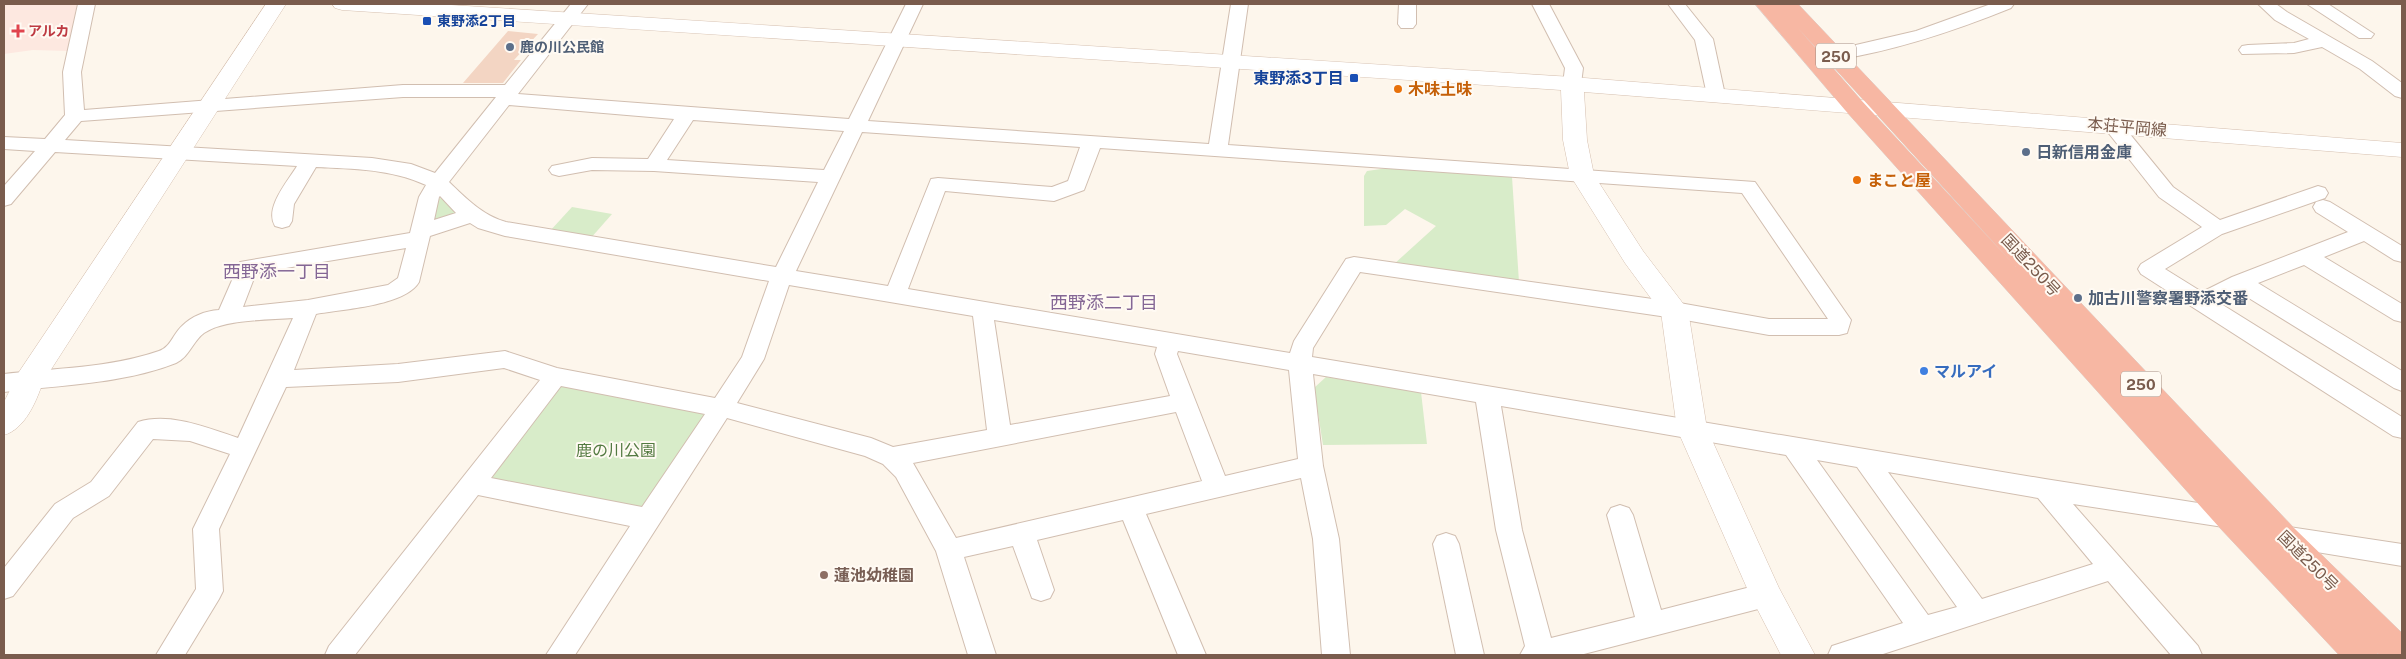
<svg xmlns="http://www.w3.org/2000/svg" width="2406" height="659" font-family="'Public Sans','Noto Sans JP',sans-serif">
  <rect width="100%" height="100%" fill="#fdf6ec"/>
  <polygon fill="#fde8e0" points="4,4 77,4 68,51 33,50 4,54"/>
  <g fill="#d8ecc9">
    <polygon points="1388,168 1512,177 1519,282 1393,265 1436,226 1405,209 1386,225 1364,226 1364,176 1367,171"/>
    <polygon points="441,198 446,199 460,216 434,225 434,201"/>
    <polygon points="572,207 612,214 590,239 550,231"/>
    <polygon points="1326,377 1421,392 1427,444 1323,445 1314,388"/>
    <polygon points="559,385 706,413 642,511 487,478"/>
  </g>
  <polygon fill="#f3d5c3" points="508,31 538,34 514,60 521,60 503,83 463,83"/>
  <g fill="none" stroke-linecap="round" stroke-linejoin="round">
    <defs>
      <g id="street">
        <path d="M 78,4 L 95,4 L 81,72 L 84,110 L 403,85 L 505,85 L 571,4 L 588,4 L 518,94 L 849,119 L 906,4 L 923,4 L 868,121 L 1209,144 L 1231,4 L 1248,4 L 1228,145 L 1755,182 L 1851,320 L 1847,333 L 1839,335 L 1769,335 L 1674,318 L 1360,272 L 1313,348 L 1312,357 L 2045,479 L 2230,508 L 2239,511 L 2243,518 L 2239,525 L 2230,528 L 2073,504 L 2198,646 L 2202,655 L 2171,655 L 2108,581 L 1880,655 L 1828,655 L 1832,646 L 1903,623 L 1786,455 L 1501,406 L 1522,530 L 1551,638 L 1635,617 L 1607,515 L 1611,508 L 1620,505 L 1629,508 L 1633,515 L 1661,610 L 1766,583 L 1776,587 L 1779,595 L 1776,603 L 1766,607 L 1580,655 L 1520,655 L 1525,646 L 1496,530 L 1476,402 L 1313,374 L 1323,466 L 1339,539 L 1350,655 L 1322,655 L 1313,539 L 1301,478 L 1146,514 L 1206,655 L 1178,655 L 1123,520 L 1037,540 L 1054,590 L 1050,598 L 1041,601 L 1032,598 L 1013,546 L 964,557 L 996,655 L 968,655 L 936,551 L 896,477 L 883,464 L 865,456 L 727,418 L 575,655 L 546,655 L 630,526 L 478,495 L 355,655 L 325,655 L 329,646 L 540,380 L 504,368 L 398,382 L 286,387 L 219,529 L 223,591 L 219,599 L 185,655 L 156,655 L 196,589 L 193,529 L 230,454 L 190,441 L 153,439 L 109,496 L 73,518 L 13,596 L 4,599 L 4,568 L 55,504 L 91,482 L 138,422 C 170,412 208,428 238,438 L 293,318 C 268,320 224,319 204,333 C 193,341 189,357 176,363 C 123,384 60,385 4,392 L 4,374 C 55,368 110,368 159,351 C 171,347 173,334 182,326 C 192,316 205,311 219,310 L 240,262 L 410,233 L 419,197 L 426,185 C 391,169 354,169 316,167 L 294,204 L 292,221 L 289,226 L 282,228 L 275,226 C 264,208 288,181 297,166 L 55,152 L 11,204 L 4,206 L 4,186 L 35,151 L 4,149 L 4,137 L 45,139 L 65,115 L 63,72 ZM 403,97 L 496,97 L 435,173 L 411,164 L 372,158 L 65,140 L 81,121 ZM 509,105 L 674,119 L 648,159 L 592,158 L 552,166 L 549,170 L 552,174 L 559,176 L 592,170 L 654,171 L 818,182 L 776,267 L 506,222 C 482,215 467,199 449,182 ZM 693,120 L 844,131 L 824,170 L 667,160 ZM 862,132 L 1080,147 L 1068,181 L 1052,187 L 938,178 L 931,179 L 888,286 L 796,271 ZM 1100,148 L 1742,193 L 1828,319 L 1769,319 L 1674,302 L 1354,257 L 1346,259 L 1294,341 L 1290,353 L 908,289 L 945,191 L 1054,201 L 1084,190 ZM 440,196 L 456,213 L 434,220 L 439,197 ZM 470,223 L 478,228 L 505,236 L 769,281 L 742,357 L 715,398 L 557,368 L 505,351 L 398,364 L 294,370 L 316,314 C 343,309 405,306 419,282 L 430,236 ZM 406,248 L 398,278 L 388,285 L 308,300 L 243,307 L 256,273 ZM 789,285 L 973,316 L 987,430 L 893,447 L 871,438 L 737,403 L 764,359 ZM 994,320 L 1157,347 L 1155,354 L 1170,396 L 1010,425 ZM 1178,351 L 1289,370 L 1298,459 L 1225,476 L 1177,354 ZM 561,386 L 705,414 L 642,507 L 491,478 ZM 1176,412 L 1202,481 L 956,538 L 913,463 ZM 1817,460 L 1857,467 L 1957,607 L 1928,615 ZM 1888,472 L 2038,498 L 2093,564 L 1982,599 Z"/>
        <polygon points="1399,4 1416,4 1416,24 1413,28 1401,28 1398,24"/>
        <polygon points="1532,4 1549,4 1583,68 1581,84 1579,88 1565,88 1563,84 1565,68"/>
        <polygon points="1668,4 1685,4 1713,39 1725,95 1723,99 1709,99 1707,95 1695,40"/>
        <path d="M 1991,4 L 2014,4 L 2011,8 C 1954,31 1897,50 1836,60 L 1830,59 L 1827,55 L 1830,51 L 1916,31 Z"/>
        <polygon points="2258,4 2276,4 2287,12 2372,61 2402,83 2402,98 2395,96 2360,69 2322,47 2294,53 2242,54 2239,50 2242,46 2248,45 2294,43 2309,39 2275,20"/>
        <polygon points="2307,4 2328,4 2374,34 2371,38 2359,38"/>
        <polygon points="2113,120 2120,122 2173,187 2220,220 2318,186 2325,188 2328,193 2325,198 2222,234 2165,269 2202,292 2232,277 2348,232 2316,212 2313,207 2316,202 2323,200 2330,202 2402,246 2402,262 2394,260 2364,241 2324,257 2402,304 2402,322 2394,320 2304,265 2258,283 2402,371 2402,391 2394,388 2239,292 2218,302 2402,417 2402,438 2393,436 2141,274 2138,269 2141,264 2202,227 2159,197 2103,126 2106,122"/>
        <polygon points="2283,526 2402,544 2402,566 2274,545 2270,537 2274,529"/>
        <polygon points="1446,533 1455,536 1459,544 1484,655 1456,655 1433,544 1437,536"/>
      </g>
      <g id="secondary">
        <path d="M 266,4 L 286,4 L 43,382 C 36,402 25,429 4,435 L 4,402 L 19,372 Z"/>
        <polygon points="332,4 435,4 1572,77 2402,143 2402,157 1584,92 1587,140 1594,175 1643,251 1688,310 1707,429 1779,588 1815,655 1781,655 1750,595 1677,429 1661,312 1625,263 1570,175 1563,140 1561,90 342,10 335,8"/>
      </g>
      <path id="highway" d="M 1755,4 L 1798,4 L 2294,528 L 2402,633 L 2402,655 L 2380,655 L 2377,653 L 2378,655 L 2339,655 L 2219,527 L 1845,110 ZM 1797,27 L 2016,267 L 1861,100 Z"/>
    </defs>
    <use href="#street" stroke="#d1beb0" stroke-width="2"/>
    <use href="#secondary" stroke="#d6c0b0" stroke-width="1"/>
    <use href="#highway" stroke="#dad1cd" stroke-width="1"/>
    <use href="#street" fill="#fff" fill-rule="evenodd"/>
    <use href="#secondary" fill="#fff" fill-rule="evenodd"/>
    <use href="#highway" fill="#f7b7a3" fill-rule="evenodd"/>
  </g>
  <g fill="#1a4fb4" stroke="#fffaf3" stroke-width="2">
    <rect x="422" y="16" width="10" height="10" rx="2.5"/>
    <rect x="1349" y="73" width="10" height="10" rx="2.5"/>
  </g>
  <path fill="#e0444e" stroke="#fffaf3" stroke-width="2" d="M15.5 23.5h5v5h5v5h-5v5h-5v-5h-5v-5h5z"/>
  <g fill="#5c6f8a" stroke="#fffaf3" stroke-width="2">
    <circle cx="510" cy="47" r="5"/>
    <circle cx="2026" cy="152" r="5"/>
    <circle cx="2078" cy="298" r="5"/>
  </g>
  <g fill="#e8710a" stroke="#fffaf3" stroke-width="2">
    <circle cx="1398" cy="89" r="5"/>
    <circle cx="1857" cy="180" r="5"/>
  </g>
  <circle fill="#3f7fe0" stroke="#fffaf3" stroke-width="2" cx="1924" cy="371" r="5"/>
  <circle fill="#8d6e63" stroke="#fffaf3" stroke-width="2" cx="824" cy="575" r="5"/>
  <g text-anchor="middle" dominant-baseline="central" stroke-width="4" stroke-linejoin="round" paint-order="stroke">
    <g font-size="14" font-weight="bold" fill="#164399" stroke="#fffaf3" text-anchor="start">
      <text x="437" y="21">東野添2丁目</text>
    </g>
    <g font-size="14" font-weight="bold" fill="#be3a42" stroke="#fffaf3" text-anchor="start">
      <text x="28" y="31">アルカ</text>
    </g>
    <g font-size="14" font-weight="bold" fill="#4e5e75" stroke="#fffaf3" text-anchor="start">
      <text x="520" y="47">鹿の川公民館</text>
    </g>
    <g fill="#fffaf3" stroke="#a28b7f" stroke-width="1">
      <rect x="1816" y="43.5" width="40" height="25" rx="4"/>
      <rect x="2121" y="371.5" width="40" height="25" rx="4"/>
    </g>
    <g font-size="15" font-weight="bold" fill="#7a5c4d">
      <text x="1836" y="56">250</text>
      <text x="2141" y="384">250</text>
    </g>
    <g font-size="16" font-weight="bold" fill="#164399" stroke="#fffaf3" text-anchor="end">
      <text x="1344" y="78">東野添3丁目</text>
    </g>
    <g font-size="16" font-weight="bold" fill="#c56008" stroke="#fffaf3" text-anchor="start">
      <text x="1408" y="89">木味土味</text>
      <text x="1867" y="180">まこと屋</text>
    </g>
    <g font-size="16" fill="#7a5c4d" stroke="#fffaf3">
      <text transform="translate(2127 127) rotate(5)">本荘平岡線</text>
      <text transform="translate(2031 265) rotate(47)">国道250号</text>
      <text transform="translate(2308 561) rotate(45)">国道250号</text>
    </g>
    <g font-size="16" font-weight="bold" fill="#4e5e75" stroke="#fffaf3" text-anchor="start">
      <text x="2036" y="152">日新信用金庫</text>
      <text x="2088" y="298">加古川警察署野添交番</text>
    </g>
    <g font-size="16" font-weight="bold" fill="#366cbe" stroke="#fffaf3" text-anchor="start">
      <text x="1934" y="371">マルアイ</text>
    </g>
    <g font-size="16" fill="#537a41" stroke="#fffaf3">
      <text x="616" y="450">鹿の川公園</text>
    </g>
    <g font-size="16" font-weight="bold" fill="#785e54" stroke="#fffaf3" text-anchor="start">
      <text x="834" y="575">蓮池幼稚園</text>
    </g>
    <g font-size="18" fill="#846695" stroke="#fffaf3">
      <text x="277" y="271">西野添一丁目</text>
      <text x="1104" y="302">西野添二丁目</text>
    </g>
  </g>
  <rect width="2406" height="659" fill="none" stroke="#7a5c4d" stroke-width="10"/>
</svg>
